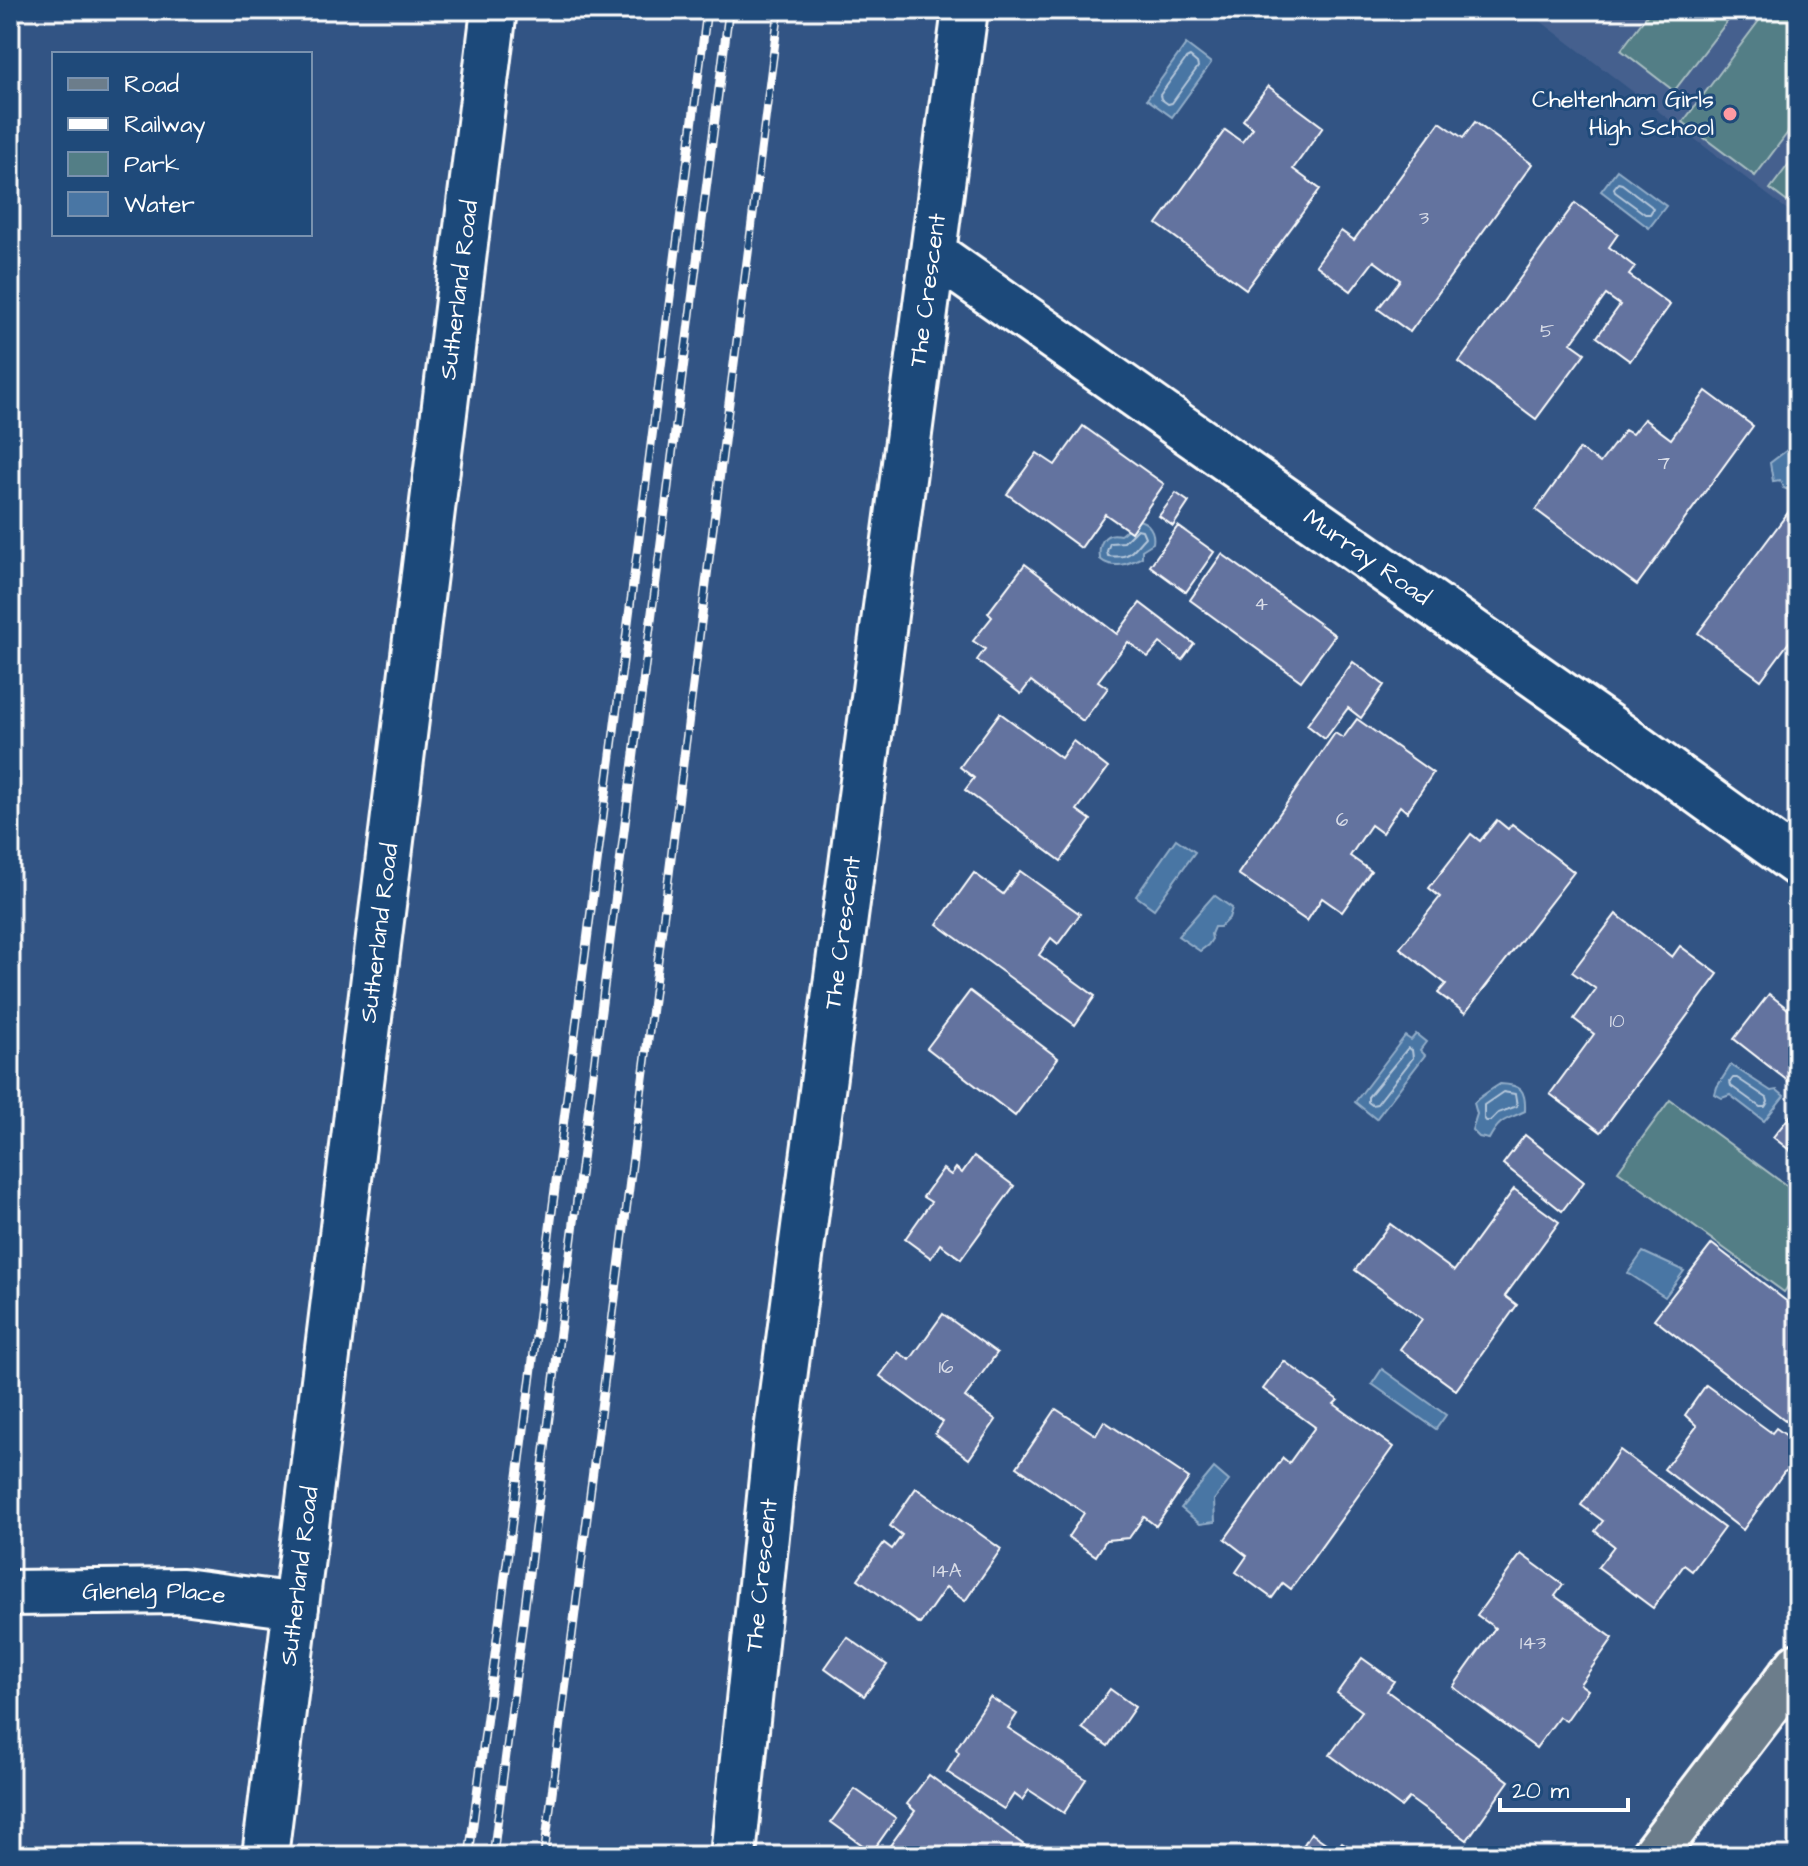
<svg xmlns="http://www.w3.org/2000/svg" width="1808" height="1866" font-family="'Architects Daughter',sans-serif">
  <rect width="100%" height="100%" fill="#325484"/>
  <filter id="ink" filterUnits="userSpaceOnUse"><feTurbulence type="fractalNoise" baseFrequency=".0125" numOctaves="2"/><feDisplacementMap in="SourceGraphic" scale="16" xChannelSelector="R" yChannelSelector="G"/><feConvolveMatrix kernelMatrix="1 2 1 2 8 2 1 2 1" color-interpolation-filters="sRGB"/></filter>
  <g filter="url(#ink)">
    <polygon fill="#45608e" points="1526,10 1798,10 1798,218"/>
    <g fill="#537e86" stroke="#a9bec2" stroke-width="2">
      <polygon points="1651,10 1736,10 1674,91 1621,50"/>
      <polygon points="1767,10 1798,10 1798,119 1755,176 1683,122"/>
      <polygon points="1798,152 1798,210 1770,189"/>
      <polygon points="1670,1100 1798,1194 1798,1272 1784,1292 1618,1171"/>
    </g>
    <g fill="#4976a4" stroke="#92adc8" stroke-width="2">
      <polygon points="1186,44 1211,63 1172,117 1147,99"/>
      <polygon points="1617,170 1666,206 1649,228 1601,191"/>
      <polygon points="1798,430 1798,486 1789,490 1783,488 1780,480 1773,481 1770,463 1795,444 1796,431"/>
      <path d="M 1137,520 C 1149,521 1155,532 1153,543 L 1142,550 L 1142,557 C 1129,564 1113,570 1100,559 C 1098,545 1103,531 1120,535 C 1127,531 1130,524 1137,520 Z"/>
      <polygon points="1176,839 1195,852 1154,909 1136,896"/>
      <polygon points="1214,895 1232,908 1229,918 1220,927 1214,927 1211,934 1212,939 1208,945 1200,951 1178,936"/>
      <polygon points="1416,1034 1426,1042 1420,1050 1425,1055 1376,1119 1355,1102 1405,1036 1411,1040"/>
      <polygon points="1731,1065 1771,1091 1777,1090 1784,1096 1764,1121 1730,1095 1722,1098 1715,1094 1717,1087"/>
      <path d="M 1500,1084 C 1521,1085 1526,1089 1525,1111 C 1505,1121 1500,1118 1489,1139 L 1479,1137 L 1472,1130 L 1477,1114 L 1474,1103 C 1480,1096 1492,1089 1500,1084 Z"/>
      <polygon points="1643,1252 1684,1271 1665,1297 1628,1273"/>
      <polygon points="1382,1369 1446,1415 1436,1429 1372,1384"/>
      <polygon points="1214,1468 1229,1481 1214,1500 1215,1522 1200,1524 1181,1508"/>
    </g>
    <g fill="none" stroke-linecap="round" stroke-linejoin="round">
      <g stroke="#b6c8db" stroke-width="2">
        <polygon points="1190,57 1197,63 1198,67 1172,103 1168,104 1161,99 1160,95 1186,59"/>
        <polygon points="1618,183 1622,184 1651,206 1653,209 1650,214 1645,214 1615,192 1614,188"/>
        <path d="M 1137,529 L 1142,530 L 1145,537 C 1131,551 1132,559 1108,556 L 1107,551 L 1110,543 L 1124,542 Z"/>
        <polygon points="1408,1048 1412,1050 1413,1058 1377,1104 1372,1105 1368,1102 1368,1097"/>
        <polygon points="1733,1078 1737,1078 1767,1098 1768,1102 1765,1107 1760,1107 1731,1086 1730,1082"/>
        <polygon points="1503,1092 1515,1094 1517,1106 1498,1113 1490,1121 1486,1121 1484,1118 1484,1105"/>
      </g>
    </g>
    <g fill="#63739f" stroke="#fff" stroke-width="2">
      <polygon points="1268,86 1323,127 1293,169 1320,189 1246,289 1157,224 1225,130 1242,142 1253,128 1243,120"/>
      <polygon points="1440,122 1463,138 1475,122 1532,164 1410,332 1378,309 1400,280 1374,261 1351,291 1316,265 1341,231 1354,240"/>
      <polygon points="1575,203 1618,234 1609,247 1635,267 1629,275 1670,305 1630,361 1597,337 1620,305 1606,295 1571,343 1585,353 1536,419 1459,362"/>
      <polygon points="1706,391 1753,426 1637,585 1536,510 1580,449 1600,463 1625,430 1632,434 1644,419 1671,439"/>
      <polygon points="1083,426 1164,484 1131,532 1105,514 1081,548 1007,494 1037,453 1055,465"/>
      <polygon points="1176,493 1189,502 1173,526 1159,516"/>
      <polygon points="1790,510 1798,516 1798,630 1761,680 1698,633"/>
      <polygon points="1178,526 1214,552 1186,592 1150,566"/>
      <polygon points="1222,554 1335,635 1301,681 1190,600"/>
      <polygon points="1025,564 1117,634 1140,603 1194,644 1182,660 1160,643 1148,657 1128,642 1098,681 1108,688 1083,721 1031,681 1021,694 977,660 985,649 973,641 992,617 988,613"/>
      <polygon points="1353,662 1384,685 1361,718 1348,708 1325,739 1307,725"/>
      <polygon points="1000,713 1061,758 1073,741 1108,768 1077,810 1091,820 1061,861 965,790 974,778 960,767"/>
      <polygon points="1357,719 1433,773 1407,812 1400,806 1382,833 1371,825 1350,856 1371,871 1342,912 1322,898 1307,921 1238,874 1335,733 1343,738"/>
      <polygon points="1497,820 1508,829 1512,824 1574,872 1465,1013 1438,993 1446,984 1400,948 1440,897 1429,888 1471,834 1480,841"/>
      <polygon points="1020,871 1080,914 1058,944 1051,938 1039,955 1095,996 1075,1025 937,924 974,873 1003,894"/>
      <polygon points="1616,914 1672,957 1680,946 1718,974 1601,1132 1550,1094 1594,1034 1574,1019 1596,989 1572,972"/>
      <polygon points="970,991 1058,1058 1015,1116 927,1048"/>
      <polygon points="1769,994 1798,1017 1798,1089 1734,1039"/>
      <polygon points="1798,1106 1798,1157 1773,1137"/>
      <polygon points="1525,1135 1584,1182 1562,1211 1503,1164"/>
      <polygon points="974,1156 1014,1186 961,1259 940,1244 931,1258 905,1239 931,1202 923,1197 943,1169 951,1175 956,1168 962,1173"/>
      <polygon points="1514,1189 1559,1222 1505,1296 1517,1305 1456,1390 1400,1349 1422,1319 1355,1270 1390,1224 1454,1271"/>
      <polygon points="1712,1244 1798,1310 1798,1430 1654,1319"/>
      <polygon points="943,1314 997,1353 965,1397 996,1420 969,1459 935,1434 943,1422 880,1376 898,1352 910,1360"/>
      <polygon points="1284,1361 1338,1400 1334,1404 1393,1447 1291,1589 1283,1583 1272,1598 1236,1572 1247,1556 1225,1539 1283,1458 1289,1463 1315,1427 1263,1389"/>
      <polygon points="1706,1385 1772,1433 1776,1428 1798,1444 1798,1468 1796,1471 1788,1470 1784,1472 1743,1530 1664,1469 1697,1426 1685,1415"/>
      <polygon points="1056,1409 1096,1435 1104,1421 1189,1478 1156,1526 1144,1517 1129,1538 1106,1540 1096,1556 1068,1537 1084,1513 1017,1467"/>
      <polygon points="1620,1450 1724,1528 1692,1571 1684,1565 1653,1608 1598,1567 1614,1546 1595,1531 1603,1521 1581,1505"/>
      <polygon points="916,1488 1001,1549 965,1601 946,1587 920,1624 858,1579 884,1543 892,1549 902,1535 890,1526"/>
      <polygon points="1521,1554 1563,1585 1555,1596 1613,1638 1580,1684 1588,1690 1566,1721 1559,1717 1536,1748 1453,1687 1495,1628 1477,1615"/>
      <polygon points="847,1637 887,1665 864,1696 825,1668"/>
      <polygon points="1362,1658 1394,1681 1387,1691 1509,1781 1467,1840 1409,1798 1401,1807 1330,1755 1362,1711 1337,1693"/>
      <polygon points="1110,1689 1135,1707 1108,1746 1082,1728"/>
      <polygon points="990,1697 1017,1714 1008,1728 1086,1779 1064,1813 1029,1790 1022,1800 1014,1794 1004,1809 947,1772 959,1753 956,1749"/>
      <polygon points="929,1775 1039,1856 902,1856 889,1847 915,1811 907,1804"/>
      <polygon points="855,1789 896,1818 872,1852 831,1822"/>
      <polygon points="1311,1833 1336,1850 1342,1842 1363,1856 1317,1856 1303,1846"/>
    </g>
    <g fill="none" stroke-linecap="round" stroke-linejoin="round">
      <defs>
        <g id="street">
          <path id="s1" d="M 933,253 L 1610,728 L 1798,864"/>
          <path id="s2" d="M 10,1593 L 183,1591 L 296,1606"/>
          <path id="s3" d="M 265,1856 L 494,10"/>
          <path id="s4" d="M 733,1856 L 776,1439 L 965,10"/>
        </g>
        <polyline id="primary" points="1653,1856 1798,1666"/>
      </defs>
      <use href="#street" stroke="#fff" stroke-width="50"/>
      <use href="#primary" stroke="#fff" stroke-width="50"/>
      <use href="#street" stroke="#1f4a7a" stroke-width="44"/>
      <use href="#primary" stroke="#6c7d8b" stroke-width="44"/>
      <defs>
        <g id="rail">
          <polyline points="469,1856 707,10"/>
          <polyline points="493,1856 729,10"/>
          <polyline points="544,1856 779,10"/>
        </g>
      </defs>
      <use href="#rail" stroke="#fff" stroke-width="9"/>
      <use href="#rail" stroke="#1f4a7a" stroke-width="6" stroke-dasharray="18" stroke-linecap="butt"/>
    </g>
  </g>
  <circle fill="#ff9aa2" stroke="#1f4a7a" stroke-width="3" cx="1730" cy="114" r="8"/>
  <g text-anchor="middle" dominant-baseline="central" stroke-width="6" stroke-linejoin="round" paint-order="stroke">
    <g font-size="20" fill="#d8dce7">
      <text x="1424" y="218">3</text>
      <text x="1547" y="331">5</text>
      <text x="1664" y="463">7</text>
      <text x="1261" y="604">4</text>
      <text x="1342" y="820">6</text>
      <text x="1617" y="1021">10</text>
      <text x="946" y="1367">16</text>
      <text x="947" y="1571">14A</text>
      <text x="1533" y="1643">143</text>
    </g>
    <g font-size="24" fill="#fff" stroke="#1f4a7a" text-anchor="end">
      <text x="1714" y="100">Cheltenham Girls<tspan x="1714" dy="28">High School</tspan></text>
    </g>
    <g font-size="24" fill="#fff" stroke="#1f4a7a">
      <text stroke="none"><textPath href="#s3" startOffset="1578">Sutherland Road</textPath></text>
      <text stroke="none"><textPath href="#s4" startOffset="1578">The Crescent</textPath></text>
      <text stroke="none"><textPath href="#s1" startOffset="530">Murray Road</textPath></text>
      <text stroke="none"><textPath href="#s4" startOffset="930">The Crescent</textPath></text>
      <text stroke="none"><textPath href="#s3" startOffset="930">Sutherland Road</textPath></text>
      <text stroke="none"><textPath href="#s4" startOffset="282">The Crescent</textPath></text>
      <text stroke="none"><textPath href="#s3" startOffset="282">Sutherland Road</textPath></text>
      <text stroke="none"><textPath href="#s2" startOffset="144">Glenelg Place</textPath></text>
    </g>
  </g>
  <rect width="1808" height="1866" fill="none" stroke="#1f4a7a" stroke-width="40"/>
  <rect x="20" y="20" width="1768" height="1826" fill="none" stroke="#fff" stroke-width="3" filter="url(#ink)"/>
  <rect x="52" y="52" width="260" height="184" fill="#1f4a7a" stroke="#7992af" stroke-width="2"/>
  <rect x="68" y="78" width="40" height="12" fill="#6c7d8b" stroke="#7992af" stroke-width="2"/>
  <text x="124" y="92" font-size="24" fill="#ffffff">Road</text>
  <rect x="68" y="118" width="40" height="12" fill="#ffffff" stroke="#7992af" stroke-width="2"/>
  <text x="124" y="132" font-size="24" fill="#ffffff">Railway</text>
  <rect x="68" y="152" width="40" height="24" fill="#537e86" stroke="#7992af" stroke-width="2"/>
  <text x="124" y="172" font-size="24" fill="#ffffff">Park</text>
  <rect x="68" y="192" width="40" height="24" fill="#4976a4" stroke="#7992af" stroke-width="2"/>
  <text x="124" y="212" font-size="24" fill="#ffffff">Water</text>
  <path d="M1500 1798v12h128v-12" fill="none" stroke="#ffffff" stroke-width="4"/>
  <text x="1512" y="1798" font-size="24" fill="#ffffff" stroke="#1f4a7a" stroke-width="6" paint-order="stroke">20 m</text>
</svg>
